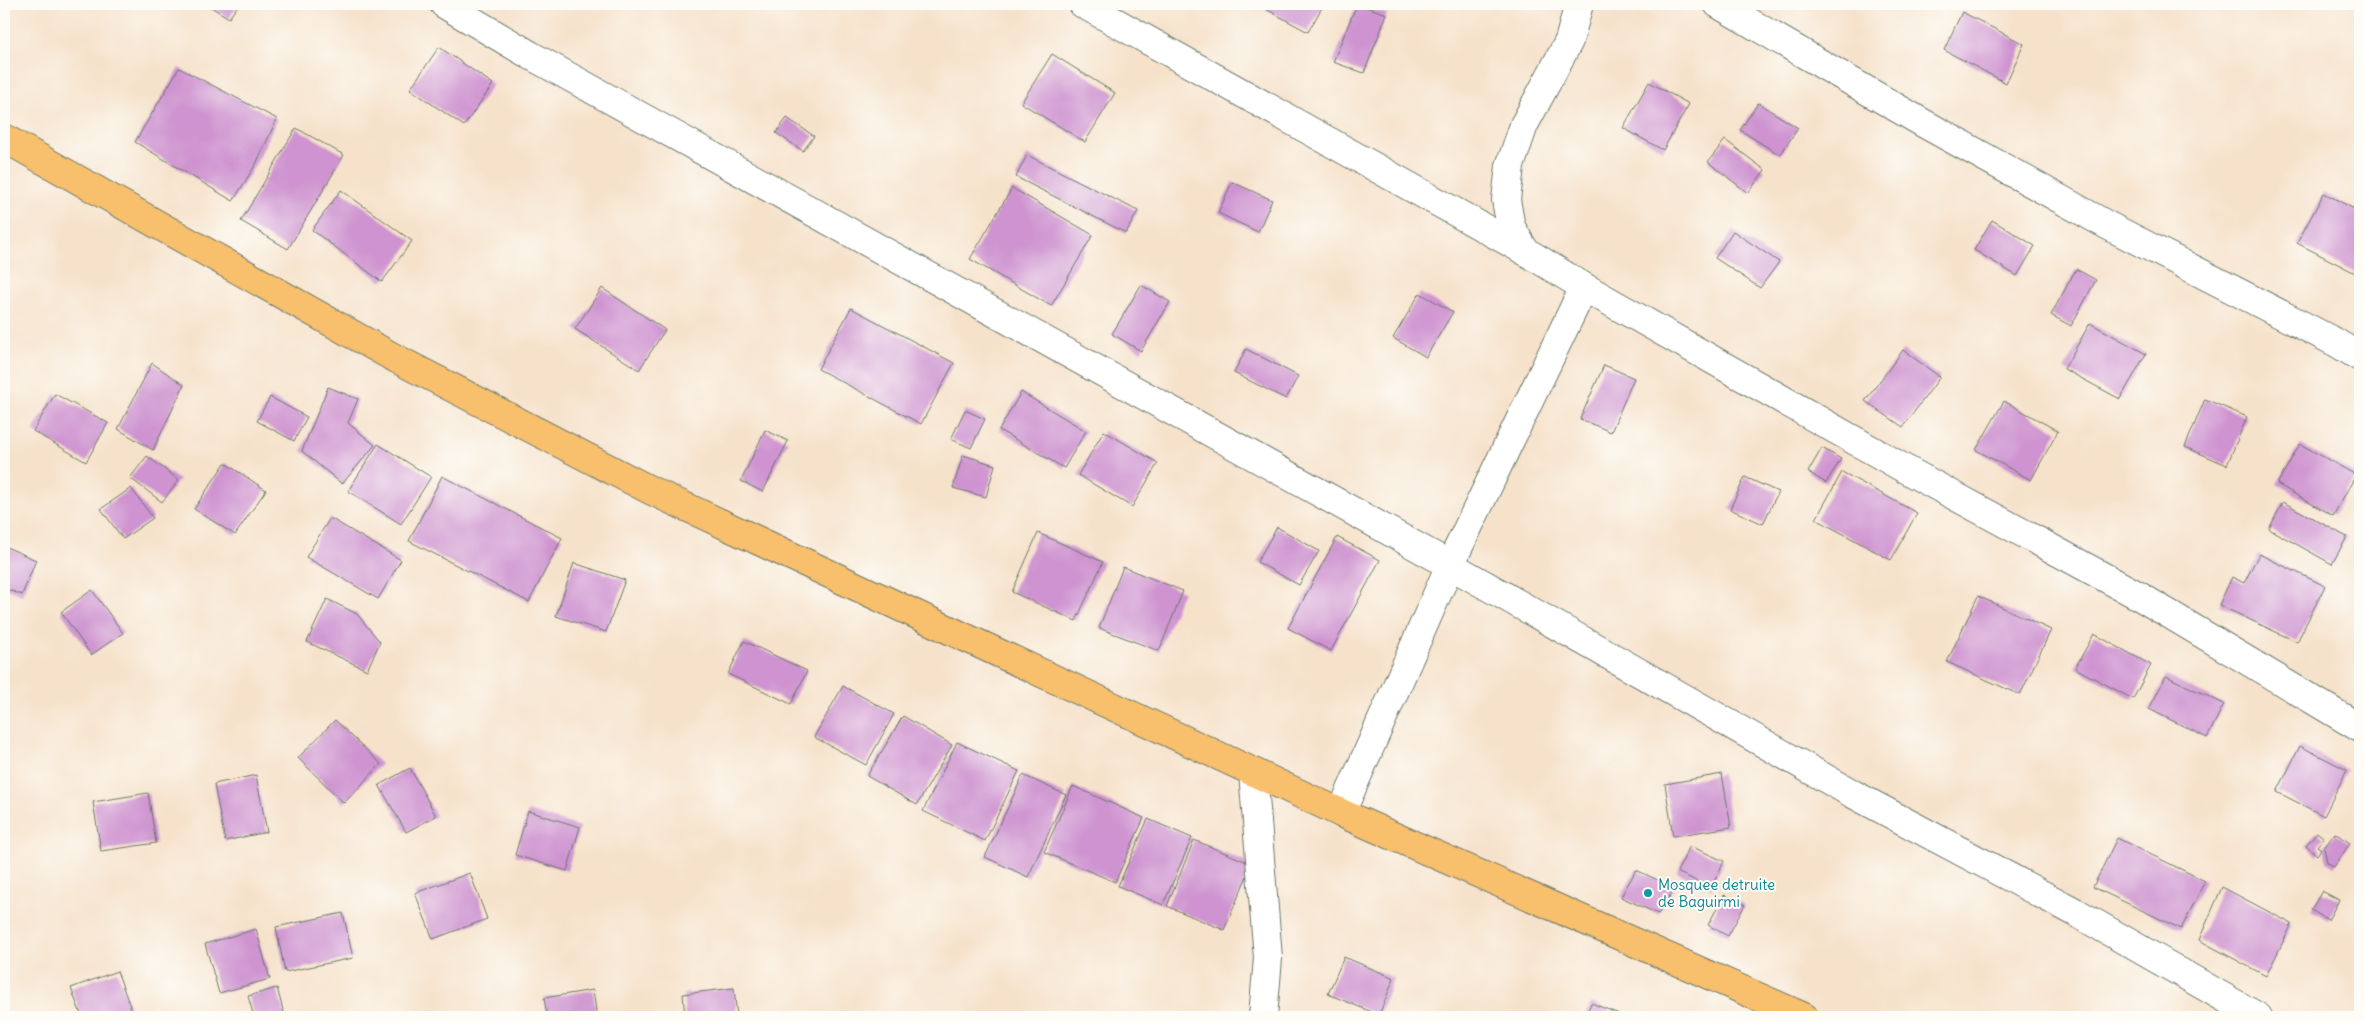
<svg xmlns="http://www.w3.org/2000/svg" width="2364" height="1021" font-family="Delius,sans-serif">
  <rect width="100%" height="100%" fill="#fdfcf7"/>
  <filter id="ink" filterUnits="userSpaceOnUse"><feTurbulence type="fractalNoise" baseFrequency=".02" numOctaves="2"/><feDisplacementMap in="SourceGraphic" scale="10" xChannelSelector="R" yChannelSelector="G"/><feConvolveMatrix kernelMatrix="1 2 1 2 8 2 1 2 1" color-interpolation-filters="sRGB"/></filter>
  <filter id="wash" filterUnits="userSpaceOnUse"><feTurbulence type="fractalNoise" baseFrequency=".0096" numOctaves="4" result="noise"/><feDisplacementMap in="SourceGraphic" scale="20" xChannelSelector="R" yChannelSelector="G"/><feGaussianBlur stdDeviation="1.12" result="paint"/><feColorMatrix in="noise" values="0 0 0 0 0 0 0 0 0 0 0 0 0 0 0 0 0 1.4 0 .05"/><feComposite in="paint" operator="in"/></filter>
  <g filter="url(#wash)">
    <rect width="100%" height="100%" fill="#f6e2cb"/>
    <g id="blocks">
      <g fill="#ce93d0">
        <polygon points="206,4 239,4 229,18"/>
        <polygon points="1266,4 1324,4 1308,32 1264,8"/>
        <polygon points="1357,4 1387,14 1364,73 1333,62"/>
        <polygon points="1962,12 2024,44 2006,83 1944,50"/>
        <polygon points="439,47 493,84 464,126 410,89"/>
        <polygon points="1052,54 1115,93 1085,142 1021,103"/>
        <polygon points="179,68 277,119 256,164 233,201 135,142"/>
        <polygon points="1649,82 1689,104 1663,150 1623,128"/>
        <polygon points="1758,103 1798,128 1780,155 1740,130"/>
        <polygon points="787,118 814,136 803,151 776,133"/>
        <polygon points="296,128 344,155 288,249 241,221"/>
        <polygon points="1725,140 1765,170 1748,193 1708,162"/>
        <polygon points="1027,155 1138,211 1126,233 1016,177"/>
        <polygon points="1232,182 1272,200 1258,232 1218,213"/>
        <polygon points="1012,188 1093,235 1051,306 970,259"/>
        <polygon points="341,190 412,241 382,282 312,230"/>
        <polygon points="2324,193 2360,212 2359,275 2297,243"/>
        <polygon points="1992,220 2035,246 2017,276 1974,250"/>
        <polygon points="1733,231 1779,262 1760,288 1715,258"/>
        <polygon points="2076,269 2096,280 2071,326 2051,315"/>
        <polygon points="1141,285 1170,302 1141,351 1112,334"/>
        <polygon points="602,288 665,330 639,370 575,329"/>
        <polygon points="1420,293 1453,312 1426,357 1393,338"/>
        <polygon points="851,308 954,363 921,424 818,369"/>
        <polygon points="2090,323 2146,354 2120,399 2064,369"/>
        <polygon points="1246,349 1298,376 1286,399 1234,373"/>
        <polygon points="1903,350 1940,377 1903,427 1865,401"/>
        <polygon points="152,363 184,385 153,450 118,429"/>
        <polygon points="1604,365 1634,378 1611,432 1580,419"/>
        <polygon points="328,387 358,399 348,423 375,445 342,484 302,451"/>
        <polygon points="1021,392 1086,431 1064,468 999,430"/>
        <polygon points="55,394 108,423 86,462 33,431"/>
        <polygon points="270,397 307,417 294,441 257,421"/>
        <polygon points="2205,399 2247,417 2227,465 2185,447"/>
        <polygon points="2004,401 2058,431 2031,480 1976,450"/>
        <polygon points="965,410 985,419 971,448 951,439"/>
        <polygon points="765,430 788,441 763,492 741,481"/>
        <polygon points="1104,431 1158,463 1132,507 1078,475"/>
        <polygon points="378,444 431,477 401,524 348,491"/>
        <polygon points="2300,444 2356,475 2333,516 2277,484"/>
        <polygon points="1822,448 1841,459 1826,483 1808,472"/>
        <polygon points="963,455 995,465 986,497 953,488"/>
        <polygon points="147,456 179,480 162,502 130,478"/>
        <polygon points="225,463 266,490 235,535 194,509"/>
        <polygon points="1842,472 1917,513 1891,560 1816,519"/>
        <polygon points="442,476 562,538 529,602 409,541"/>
        <polygon points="1745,477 1778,492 1763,524 1730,509"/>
        <polygon points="131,488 153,518 123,539 101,509"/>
        <polygon points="2283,502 2347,537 2332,564 2269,529"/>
        <polygon points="330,518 401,560 378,599 306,557"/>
        <polygon points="1277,527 1319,551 1299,585 1257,562"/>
        <polygon points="1038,533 1103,562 1076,621 1012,592"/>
        <polygon points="1337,537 1380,560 1331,651 1288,628"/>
        <polygon points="4,546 36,560 22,595 4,588"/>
        <polygon points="2259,554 2325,586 2297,642 2219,605 2232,577 2244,583"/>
        <polygon points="574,563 625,580 606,632 556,616"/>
        <polygon points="1123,567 1183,591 1159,651 1099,628"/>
        <polygon points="92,590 123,633 91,655 61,612"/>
        <polygon points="1978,596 2051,630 2020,695 1947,662"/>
        <polygon points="327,599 357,614 380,642 367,670 307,642"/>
        <polygon points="2094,634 2151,665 2133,699 2075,668"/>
        <polygon points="744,641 807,671 791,704 728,674"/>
        <polygon points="2166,676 2224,704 2207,738 2149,709"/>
        <polygon points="843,686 894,714 866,765 814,737"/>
        <polygon points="903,716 952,745 917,805 867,776"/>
        <polygon points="335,720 381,764 344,803 298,758"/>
        <polygon points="957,742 1019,771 985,841 923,811"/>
        <polygon points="2300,746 2347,770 2324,816 2277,792"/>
        <polygon points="410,768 436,816 406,832 379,785"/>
        <polygon points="1722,774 1731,827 1673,836 1665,784"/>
        <polygon points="256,775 267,832 225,841 214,784"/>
        <polygon points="1023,775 1066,795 1028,877 985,857"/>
        <polygon points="1073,786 1144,818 1115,882 1044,852"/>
        <polygon points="148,793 156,843 101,851 93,802"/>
        <polygon points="528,811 580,827 567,871 515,855"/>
        <polygon points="1148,819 1192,838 1163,905 1118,886"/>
        <polygon points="2317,832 2324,838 2317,846 2321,849 2317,855 2306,845"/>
        <polygon points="2335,833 2350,843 2334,867 2327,862 2324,848"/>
        <polygon points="2117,838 2205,881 2181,929 2093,887"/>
        <polygon points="1194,840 1252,864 1224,930 1167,906"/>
        <polygon points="1690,846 1724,861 1711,888 1677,872"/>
        <polygon points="1636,870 1675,888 1658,914 1621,897"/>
        <polygon points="470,873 487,919 433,939 415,893"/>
        <polygon points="2222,887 2292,924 2266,976 2199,940"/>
        <polygon points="2322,891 2339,900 2328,920 2311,910"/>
        <polygon points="1724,895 1745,905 1728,936 1708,925"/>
        <polygon points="343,913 353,958 285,972 276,927"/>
        <polygon points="256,929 270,979 219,993 205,944"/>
        <polygon points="1344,957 1394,978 1379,1015 1328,994"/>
        <polygon points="117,971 134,1017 82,1017 71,988"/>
        <polygon points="277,988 285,1017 254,1017 248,996"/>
        <polygon points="734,988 737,1017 685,1017 683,994"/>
        <polygon points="593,990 597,1017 547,1017 544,998"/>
        <polygon points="1591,1003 1627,1017 1585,1017"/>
      </g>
    </g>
  </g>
  <g filter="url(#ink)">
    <use href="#blocks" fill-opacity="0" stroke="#6a7769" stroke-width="1"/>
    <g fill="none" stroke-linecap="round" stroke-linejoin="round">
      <defs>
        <g id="street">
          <polyline points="444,4 530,55 1450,565 1853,794 2077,913 2258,1017"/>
          <polyline points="1083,4 1525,251 1584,287 1905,469 2139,596 2360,728"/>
          <polyline points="1718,4 1923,123 2107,225 2335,342 2360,357"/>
          <polyline points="1525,251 1511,227 1506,200 1510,166 1524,125 1569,41 1579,4"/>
          <polyline points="1253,772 1268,958 1263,1017"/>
          <polyline points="1341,813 1450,565 1584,287"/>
        </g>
        <polyline id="primary" points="4,138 391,356 652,491 1341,813 1804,1017"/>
      </defs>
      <use href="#street" stroke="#6a7769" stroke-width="30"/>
      <use href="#primary" stroke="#6a7769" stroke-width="30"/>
      <use href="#street" stroke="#fff" stroke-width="28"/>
      <use href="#primary" stroke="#f8bf6c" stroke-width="28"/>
    </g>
  </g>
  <circle fill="#0f9aa8" stroke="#fdfcf7" stroke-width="2" cx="1648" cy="893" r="5"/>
  <g text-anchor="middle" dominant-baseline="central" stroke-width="4" stroke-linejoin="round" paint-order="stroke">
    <g font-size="15" fill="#0d838f" stroke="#fdfcf7" text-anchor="start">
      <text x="1658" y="884">Mosquee detruite<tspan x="1658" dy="17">de Baguirmi</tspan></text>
    </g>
  </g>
  <rect width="2364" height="1021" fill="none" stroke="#fdfcf7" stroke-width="20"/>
</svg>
